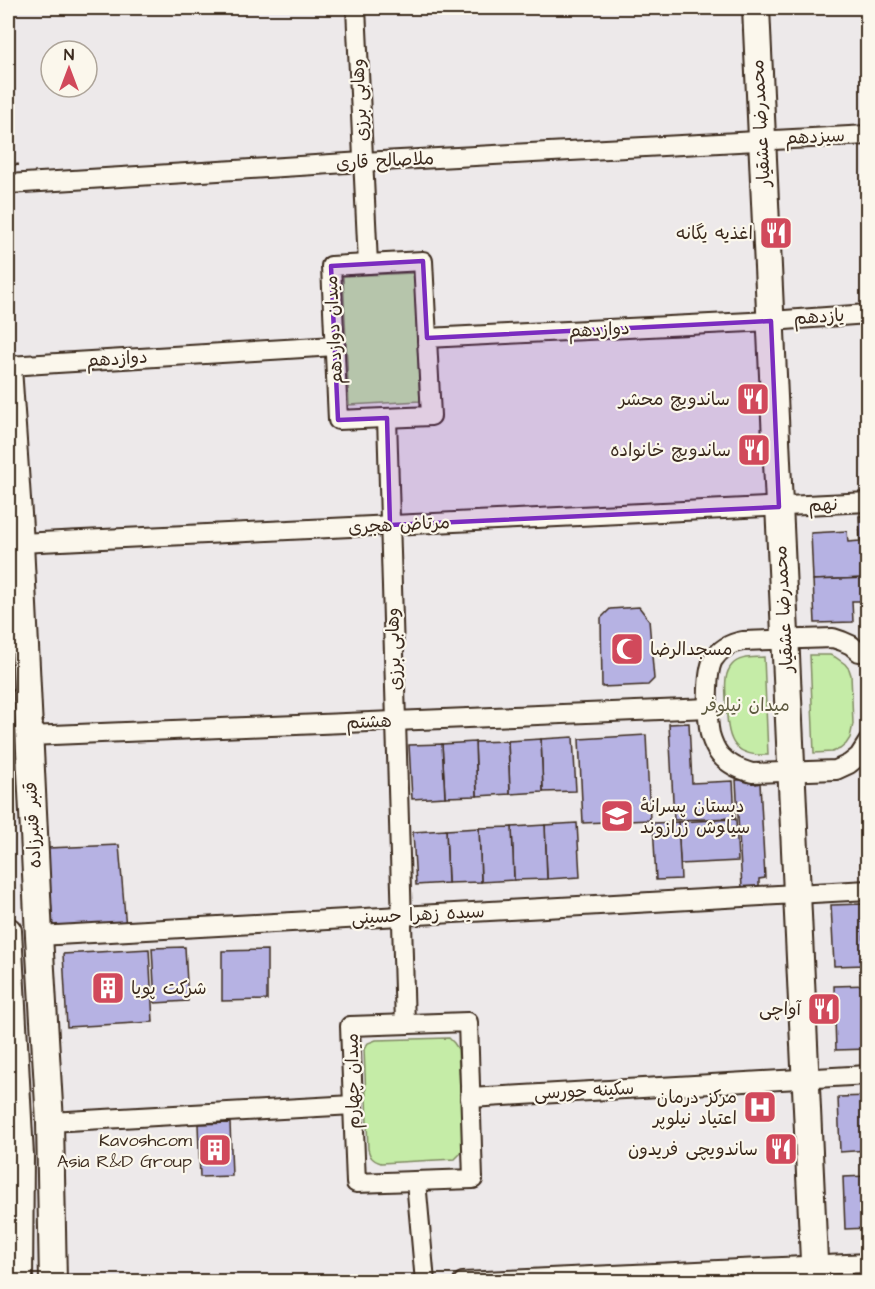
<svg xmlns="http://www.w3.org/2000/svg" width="875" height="1289" font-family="'Architects Daughter','Playpen Sans Arabic',sans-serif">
  <rect width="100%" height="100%" fill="#ede9ea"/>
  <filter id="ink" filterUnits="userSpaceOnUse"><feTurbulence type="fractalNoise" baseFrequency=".0167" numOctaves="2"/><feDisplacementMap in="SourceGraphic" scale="12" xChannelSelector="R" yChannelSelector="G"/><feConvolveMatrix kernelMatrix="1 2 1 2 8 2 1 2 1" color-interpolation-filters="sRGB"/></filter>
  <g filter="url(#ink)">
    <g fill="#c5eca7" stroke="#808b62" stroke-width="1.5">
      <polygon points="414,273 420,401 349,405 343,276"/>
      <polygon points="810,655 830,655 835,657 845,664 849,669 851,675 853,724 850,738 846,744 840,749 832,752 814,753"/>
      <path d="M 764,657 L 768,755 C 727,757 728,733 726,701 C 726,689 723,675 732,665 C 740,656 753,658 764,657 Z"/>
      <path d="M 449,1038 L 454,1043 L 458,1049 L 463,1149 L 460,1154 L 455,1159 L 381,1163 C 372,1160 370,1157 368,1149 L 364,1049 L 368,1043 L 376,1040 Z"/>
    </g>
    <g fill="#b6b2e3" stroke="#3b2a1e" stroke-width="1.5">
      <polygon points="859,516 868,516 868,578 813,580 811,533 847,531 848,542 860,541"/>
      <polygon points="868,578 868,608 862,608 862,601 852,601 853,622 815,623 813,580"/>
      <polygon points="639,607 649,620 654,679 648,685 602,687 601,618 610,609"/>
      <polygon points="689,723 692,783 733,781 735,818 674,820 669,724"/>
      <polygon points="646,735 650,820 583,823 579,739"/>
      <polygon points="573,737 576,791 543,792 541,739"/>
      <polygon points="541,739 543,792 510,794 508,741"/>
      <polygon points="508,741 510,794 477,796 475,742"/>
      <polygon points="475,742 477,796 445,797 442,744"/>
      <polygon points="442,744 445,797 412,799 409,745"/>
      <polygon points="736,780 755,780 756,784 760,783 765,878 759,879 759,887 742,888"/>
      <polygon points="736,819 738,861 680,864 678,822"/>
      <polygon points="678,822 681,879 656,880 653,823"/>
      <polygon points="577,823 580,877 547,879 545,825"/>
      <polygon points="545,825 547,879 514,880 512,827"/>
      <polygon points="512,827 514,880 481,882 479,828"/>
      <polygon points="479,828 481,882 448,883 446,830"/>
      <polygon points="446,830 448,883 416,885 413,832"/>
      <polygon points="119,845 126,928 53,932 48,848"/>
      <polygon points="863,904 865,965 834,966 831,905"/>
      <polygon points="863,904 868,904 868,965 865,965"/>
      <polygon points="185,947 188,1001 155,1003 152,948"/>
      <polygon points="149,949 153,1022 67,1027 63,954"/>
      <polygon points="267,950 267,1000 222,1001 222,951"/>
      <polygon points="868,985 868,1049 836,1050 834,986"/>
      <polygon points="868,1096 868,1150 840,1152 838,1097"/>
      <polygon points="230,1123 232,1176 200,1177 198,1124"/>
      <polygon points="868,1176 868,1228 845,1229 843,1177"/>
    </g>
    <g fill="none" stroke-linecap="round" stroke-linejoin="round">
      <defs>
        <g id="minor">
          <polyline points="356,8 368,264"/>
          <polyline points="8,184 363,162 868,135"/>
          <polygon points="423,261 431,416 338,420 331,266"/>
          <polyline points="427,338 771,321 868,314"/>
          <polyline points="8,366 335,346"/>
          <polyline points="387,418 405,1024"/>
          <polyline points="20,543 868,502"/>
          <path d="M 859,652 L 851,645 L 842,641 L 833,638 L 743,641 C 731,643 720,649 713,660 C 706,673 707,719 710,734 C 712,741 715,749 720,755 C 729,765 739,769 752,773 L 836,770 L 849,764 L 859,756 L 868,742"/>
          <polyline points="29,736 709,708"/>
          <polyline points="39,936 868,890"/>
          <polygon points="468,1022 473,1179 356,1183 350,1026"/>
          <polyline points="470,1098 868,1075"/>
          <polyline points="50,1122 353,1105"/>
          <polyline points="416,1181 425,1282"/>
          <polyline points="463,1282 868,1263"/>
        </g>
        <g id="secondary">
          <polyline points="756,8 815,1282"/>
          <polyline points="8,368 20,543 39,936 50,1122 53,1282"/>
          <polyline points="8,931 20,1156 19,1282"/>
        </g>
      </defs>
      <use href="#minor" stroke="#3b2a1e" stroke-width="22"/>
      <use href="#secondary" stroke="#3b2a1e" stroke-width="30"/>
      <polyline stroke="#3b2a1e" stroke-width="4" stroke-dasharray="6 4.5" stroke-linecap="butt" points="8,162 17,162 17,166"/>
      <use href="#minor" stroke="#fbf7ec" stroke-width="18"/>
      <use href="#secondary" stroke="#fbf7ec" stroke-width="26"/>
    </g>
  </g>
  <path fill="#7b2cbf" fill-opacity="0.2" stroke="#7b2cbf" stroke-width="4.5" stroke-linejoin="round" d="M 423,261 L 427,338 L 771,321 L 779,507 L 390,525 L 387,418 L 338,420 L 331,266 Z"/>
  <defs>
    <symbol id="restaurant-square" viewBox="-11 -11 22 22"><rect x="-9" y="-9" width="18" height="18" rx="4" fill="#d1495b" stroke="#fbf7ec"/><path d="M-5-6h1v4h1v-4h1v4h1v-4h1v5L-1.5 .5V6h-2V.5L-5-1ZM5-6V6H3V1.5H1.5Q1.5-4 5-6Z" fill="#fff"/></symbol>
    <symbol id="mosque-square" viewBox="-11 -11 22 22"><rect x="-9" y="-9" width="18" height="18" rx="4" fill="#d1495b" stroke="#fbf7ec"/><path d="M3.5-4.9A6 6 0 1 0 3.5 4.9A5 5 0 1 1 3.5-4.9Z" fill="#fff"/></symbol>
    <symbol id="school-square" viewBox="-11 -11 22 22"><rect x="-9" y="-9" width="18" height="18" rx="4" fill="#d1495b" stroke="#fbf7ec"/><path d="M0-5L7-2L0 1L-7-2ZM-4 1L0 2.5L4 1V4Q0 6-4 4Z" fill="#fff"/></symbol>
    <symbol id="building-square" viewBox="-11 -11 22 22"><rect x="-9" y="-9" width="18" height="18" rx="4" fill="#d1495b" stroke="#fbf7ec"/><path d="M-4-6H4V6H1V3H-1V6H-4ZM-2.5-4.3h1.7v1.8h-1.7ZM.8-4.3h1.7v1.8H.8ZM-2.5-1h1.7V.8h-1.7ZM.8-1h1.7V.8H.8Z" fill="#fff"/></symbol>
    <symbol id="hospital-square" viewBox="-11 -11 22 22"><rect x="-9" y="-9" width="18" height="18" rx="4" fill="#d1495b" stroke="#fbf7ec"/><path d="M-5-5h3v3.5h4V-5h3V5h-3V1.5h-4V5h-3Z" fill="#fff"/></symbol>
  </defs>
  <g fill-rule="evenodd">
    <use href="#restaurant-square" x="757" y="214" width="38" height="38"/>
    <use href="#restaurant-square" x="734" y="380" width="38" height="38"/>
    <use href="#restaurant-square" x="735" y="431" width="38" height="38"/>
    <use href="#mosque-square" x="608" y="630" width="38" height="38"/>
    <use href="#school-square" x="598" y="797" width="38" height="38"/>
    <use href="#building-square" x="89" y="969" width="38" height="38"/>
    <use href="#restaurant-square" x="805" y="990" width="38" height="38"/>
    <use href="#hospital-square" x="741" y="1088" width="38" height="38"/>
    <use href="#restaurant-square" x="762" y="1130" width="38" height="38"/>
    <use href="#building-square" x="196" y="1131" width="38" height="38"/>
  </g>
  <g text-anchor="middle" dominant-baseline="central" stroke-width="4.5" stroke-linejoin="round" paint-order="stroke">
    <g font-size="18" fill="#3b2a1e" stroke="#fbf7ec">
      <text transform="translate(360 100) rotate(-93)">وهابی برزی</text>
      <text transform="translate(761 123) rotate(-93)">محمدرضا عشقیار</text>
      <text transform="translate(815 137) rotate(-3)">سیزدهم</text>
      <text transform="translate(385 161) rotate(-3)">ملاصالح قاری</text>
      <text transform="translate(819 317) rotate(-4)">یازدهم</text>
      <text transform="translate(334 330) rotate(-93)">میدان دوازدهم</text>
      <text transform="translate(599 330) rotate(-3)">دوازدهم</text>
      <text transform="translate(117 359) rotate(-4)">دوازدهم</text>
      <text transform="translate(823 505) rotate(-3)">نهم</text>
      <text transform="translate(399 525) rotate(-3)">مرتاض هجری</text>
      <text transform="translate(784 609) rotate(-93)">محمدرضا عشقیار</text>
      <text transform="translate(394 649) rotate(-92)">وهابی برزی</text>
      <text transform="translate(369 722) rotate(-2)">هشتم</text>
      <text transform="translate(33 825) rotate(-93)">قنبر قنبرزاده</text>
      <text transform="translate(418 915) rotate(-3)">سیده زهرا حسینی</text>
      <text transform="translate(353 1081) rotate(-91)">میدان چهارم</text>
      <text transform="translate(584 1091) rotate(-3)">سکینه حورسی</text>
    </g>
    <g font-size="18" fill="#3b2a1e" stroke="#fbf7ec" text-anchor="end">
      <text x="753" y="233">اغذیه یگانه</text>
      <text x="730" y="399">ساندویچ محشر</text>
      <text x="731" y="450">ساندویچ خانواده</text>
      <text x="650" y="649" text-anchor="start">مسجدالرضا</text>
      <text x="640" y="806" text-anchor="start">دبستان پسرانهٔ<tspan x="640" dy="21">سیاوش زرازوند</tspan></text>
      <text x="131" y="988" text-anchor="start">شرکت پویا</text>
      <text x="801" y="1009">آواچی</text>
      <text x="737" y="1097">مرکز درمان<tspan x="737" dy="21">اعتیاد نیلوپر</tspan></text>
      <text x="192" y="1140">Kavoshcom<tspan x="192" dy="21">Asia R&amp;D Group</tspan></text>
      <text x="758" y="1149">ساندویچی فریدون</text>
    </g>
    <g font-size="18" fill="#5e5a40" stroke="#fbf7ec">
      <text x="746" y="705">میدان نیلوفر</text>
    </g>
  </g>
  <rect width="875" height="1289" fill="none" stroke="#fbf7ec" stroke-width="30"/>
  <rect x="15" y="15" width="845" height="1259" fill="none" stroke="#3b2a1e" stroke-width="2" filter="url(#ink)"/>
  <g transform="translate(69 69)"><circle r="28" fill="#fbf7ec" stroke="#aea59a" stroke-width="1.5"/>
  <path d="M0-4.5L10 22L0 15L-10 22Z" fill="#d1495b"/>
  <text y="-9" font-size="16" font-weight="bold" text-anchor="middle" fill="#3b2a1e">N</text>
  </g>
</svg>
